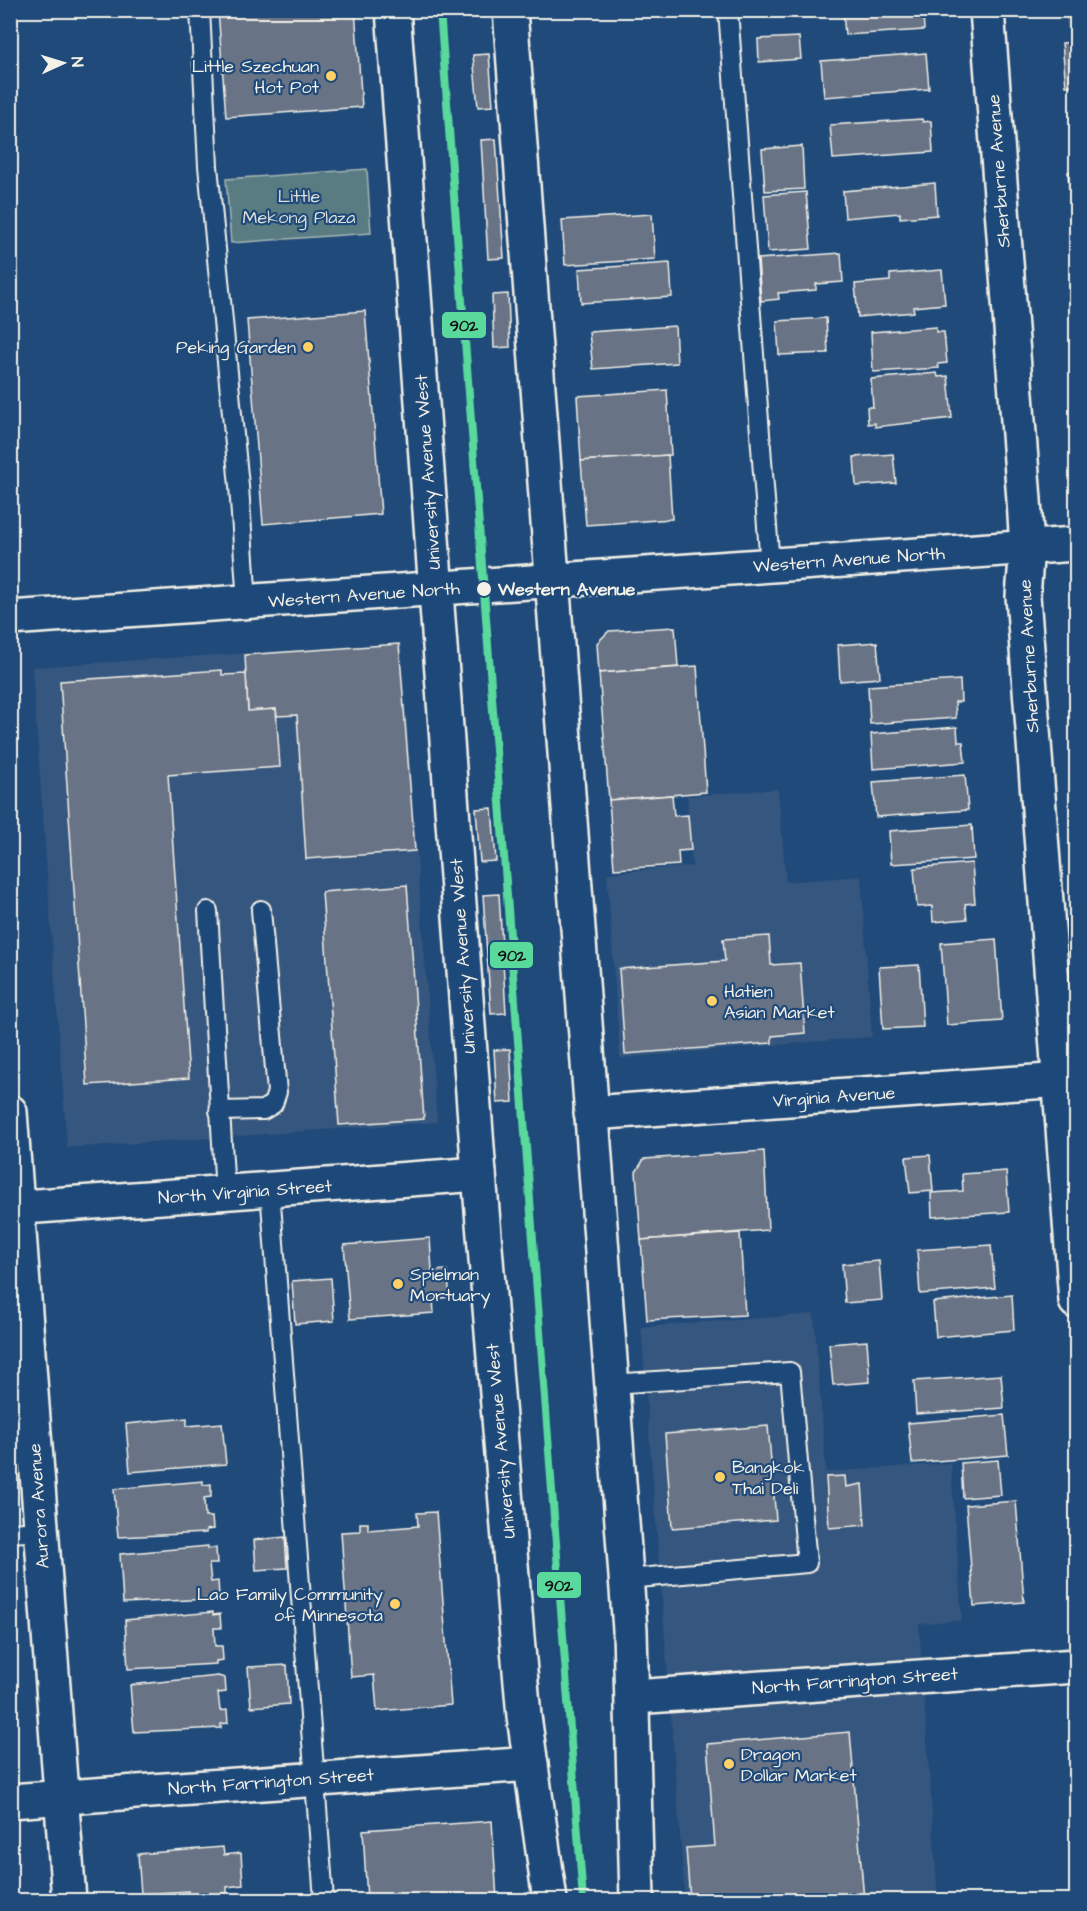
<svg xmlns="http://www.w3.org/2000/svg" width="1087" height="1911" font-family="'Architects Daughter',sans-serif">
  <rect width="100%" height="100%" fill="#1f4a7a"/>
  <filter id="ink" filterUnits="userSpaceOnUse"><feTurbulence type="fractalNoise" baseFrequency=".0167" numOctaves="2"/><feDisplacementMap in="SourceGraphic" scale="12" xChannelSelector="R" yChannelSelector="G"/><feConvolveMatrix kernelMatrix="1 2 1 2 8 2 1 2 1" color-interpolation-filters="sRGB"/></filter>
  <g filter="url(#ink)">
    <g fill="#35567e">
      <polygon points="401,643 437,1122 67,1148 32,667"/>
      <polygon points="778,789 786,882 861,876 872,1037 620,1058 607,873 692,866 687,796"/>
      <polygon points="814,1314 826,1472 951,1463 962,1620 919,1624 938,1900 685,1900 641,1327"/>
    </g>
    <polygon fill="#597c81" stroke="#a6b6b4" stroke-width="1.5" points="367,169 371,233 231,243 226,179"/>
    <g fill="#677386" stroke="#f4f1e8" stroke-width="1.5">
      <polygon points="218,10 355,10 362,107 226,117"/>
      <polygon points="843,10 923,10 924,30 845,35"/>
      <polygon points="1067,10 1076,10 1076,30 1069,31"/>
      <polygon points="799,37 801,59 759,62 758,39"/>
      <polygon points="1076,42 1076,85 1066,86 1062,43"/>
      <polygon points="926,53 929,89 824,97 821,61"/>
      <polygon points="489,54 493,106 478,107 473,55"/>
      <polygon points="922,119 923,122 931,121 933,152 833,159 830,125"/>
      <polygon points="496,139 504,258 488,259 481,140"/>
      <polygon points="802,146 804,189 765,191 762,149"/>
      <polygon points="1076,171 1076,202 1070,203 1068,172"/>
      <polygon points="935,183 937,215 900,218 900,213 845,218 843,191"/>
      <polygon points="806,192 811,249 768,252 764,195"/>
      <polygon points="652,214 655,259 565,265 562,220"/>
      <polygon points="841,253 843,282 816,284 816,290 778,293 779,299 761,301 758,259"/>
      <polygon points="670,263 672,297 581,303 579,269"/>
      <polygon points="942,270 945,304 913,307 914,312 858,317 855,284 890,281 890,274"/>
      <polygon points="508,294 510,347 494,348 492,295"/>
      <polygon points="365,311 381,514 263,524 247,320"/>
      <polygon points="826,318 828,353 779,355 777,321"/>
      <polygon points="675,326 677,363 593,369 589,332"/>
      <polygon points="936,327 936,332 944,332 947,363 938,364 939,368 873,372 871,332"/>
      <polygon points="937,373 938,377 948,376 952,418 875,427 875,423 868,424 867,407 873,407 871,379"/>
      <polygon points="667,390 671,455 581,461 577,396"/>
      <polygon points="893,454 896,483 856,486 854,457"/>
      <polygon points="668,455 672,519 586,525 581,461"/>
      <polygon points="675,627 678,667 599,673 597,643 609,631"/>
      <polygon points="877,642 880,678 840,681 838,645"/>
      <polygon points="399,644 415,851 306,859 297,715 277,716 276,709 248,711 245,655"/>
      <polygon points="697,666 706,792 609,800 599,673"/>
      <polygon points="222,670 222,675 246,674 248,711 276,709 280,767 168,775 189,1078 87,1085 60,681"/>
      <polygon points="960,680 961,702 955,702 956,718 870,724 868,686"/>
      <polygon points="957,727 958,742 963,742 965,762 873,769 871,734"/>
      <polygon points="965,775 968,810 876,817 873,782"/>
      <polygon points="672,795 674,816 688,815 691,850 678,851 679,865 614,869 609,800"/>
      <polygon points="492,808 496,861 480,862 476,809"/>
      <polygon points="972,825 974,859 891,864 889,831"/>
      <polygon points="972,863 975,903 965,904 967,919 933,922 932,906 917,907 914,868"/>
      <polygon points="407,885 424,1119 339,1125 322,892"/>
      <polygon points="499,894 506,1013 491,1014 483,895"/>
      <polygon points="769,936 771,965 800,963 805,1033 772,1036 772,1043 625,1054 619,969 725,961 723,939"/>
      <polygon points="996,939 1002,1021 947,1025 941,943"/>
      <polygon points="919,965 923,1027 883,1029 879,967"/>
      <polygon points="510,1049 513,1102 497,1103 494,1050"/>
      <polygon points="764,1151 768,1230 641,1240 636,1172 644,1159"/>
      <polygon points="930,1155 933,1191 910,1193 906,1157"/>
      <polygon points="1006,1171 1009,1212 932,1217 931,1193 963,1191 962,1174"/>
      <polygon points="740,1233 745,1315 647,1320 641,1240"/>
      <polygon points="430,1238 432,1271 447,1270 450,1297 433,1299 434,1313 350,1319 344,1245"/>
      <polygon points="991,1245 995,1288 920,1294 917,1250"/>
      <polygon points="879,1261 882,1300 845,1303 842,1264"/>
      <polygon points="331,1278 334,1321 295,1324 292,1281"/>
      <polygon points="1012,1295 1014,1330 936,1337 933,1302"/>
      <polygon points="867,1341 870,1382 833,1385 829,1344"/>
      <polygon points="1001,1375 1004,1408 916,1414 914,1381"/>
      <polygon points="1004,1415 1008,1455 912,1463 908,1423"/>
      <polygon points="187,1418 187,1426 222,1423 226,1464 130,1472 126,1424"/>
      <polygon points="768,1426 776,1520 672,1528 665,1434"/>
      <polygon points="998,1460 1001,1495 963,1498 961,1463"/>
      <polygon points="845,1476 846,1487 862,1484 865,1525 829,1528 826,1477"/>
      <polygon points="203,1481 203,1485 211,1484 211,1497 204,1498 205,1517 212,1517 213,1529 206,1530 206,1533 118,1537 114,1489"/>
      <polygon points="1016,1501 1024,1602 974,1606 966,1505"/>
      <polygon points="436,1512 451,1705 377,1711 374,1675 351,1677 341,1532 360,1531 360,1523 368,1523 368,1530 418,1526 417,1513"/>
      <polygon points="285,1537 287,1568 256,1570 254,1540"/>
      <polygon points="208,1546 208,1549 216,1548 217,1564 209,1564 211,1582 218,1581 219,1596 212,1596 212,1599 123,1603 120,1554"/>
      <polygon points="213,1612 213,1615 220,1614 221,1628 214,1628 215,1646 222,1646 223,1660 216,1661 216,1664 128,1669 125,1620"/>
      <polygon points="287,1665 289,1704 251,1707 248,1667"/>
      <polygon points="218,1676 225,1678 226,1692 218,1693 220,1711 227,1710 228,1723 221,1724 221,1728 134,1732 130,1685"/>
      <polygon points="850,1732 864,1900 690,1900 686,1848 715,1846 707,1744"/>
      <polygon points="492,1821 497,1900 367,1900 363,1830"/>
      <polygon points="223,1847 224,1855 241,1853 243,1885 227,1887 227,1893 189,1896 188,1891 141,1894 138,1854"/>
    </g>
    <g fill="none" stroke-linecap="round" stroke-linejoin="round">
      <defs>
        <g id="lane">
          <polyline points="200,10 208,166 239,486 247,603"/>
          <polyline points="728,10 770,566"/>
          <polyline points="208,911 225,1193"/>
          <polyline points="219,1111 263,1110 273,1104 277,1092 261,910"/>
          <polyline points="270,1190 324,1900"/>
          <polyline points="611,1384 790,1372 807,1563 627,1579"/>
          <polyline points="10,1533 41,1531"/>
        </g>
        <g id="street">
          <polyline points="987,10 1024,500 1027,548 1023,596 1076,1301"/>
          <polyline points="10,1112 69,1900"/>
          <polyline points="591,1113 1076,1079"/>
          <polyline points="10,1208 479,1174"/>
          <polyline points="634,1697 1076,1666"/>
          <polyline points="10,1801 531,1764"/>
        </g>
        <g id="secondary">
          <polyline points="393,10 479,1174 517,1637 524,1716 550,1900"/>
          <polyline points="510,10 630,1630 637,1900"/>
          <polyline points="10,618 1076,544"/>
        </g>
      </defs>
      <use href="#lane" stroke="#f4f1e8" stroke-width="22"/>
      <use href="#street" stroke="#f4f1e8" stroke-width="38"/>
      <use href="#secondary" stroke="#f4f1e8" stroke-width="38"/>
      <use href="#lane" stroke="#1f4a7a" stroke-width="18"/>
      <use href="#street" stroke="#1f4a7a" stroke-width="33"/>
      <use href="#secondary" stroke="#1f4a7a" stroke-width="33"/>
      <defs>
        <polyline id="rail-1" points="440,10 583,1900"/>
      </defs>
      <use href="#rail-1" stroke="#1f4a7a" stroke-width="12"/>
      <use href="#rail-1" stroke="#5ad99d" stroke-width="8"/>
    </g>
  </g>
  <g fill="#ffd166" stroke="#1f4a7a" stroke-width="2">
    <circle cx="331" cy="76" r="6"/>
    <circle cx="308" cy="347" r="6"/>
    <circle cx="712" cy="1001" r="6"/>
    <circle cx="398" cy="1284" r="6"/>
    <circle cx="720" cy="1477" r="6"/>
    <circle cx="395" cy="1604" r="6"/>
    <circle cx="729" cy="1764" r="6"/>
  </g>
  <circle fill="#f4f1e8" stroke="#1f4a7a" stroke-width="2" cx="484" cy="589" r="8"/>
  <g text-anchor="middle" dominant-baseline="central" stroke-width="4.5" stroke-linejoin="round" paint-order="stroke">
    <g font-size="18" fill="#f4f1e8" stroke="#1f4a7a" text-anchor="start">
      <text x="319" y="66" text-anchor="end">Little Szechuan<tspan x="319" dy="21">Hot Pot</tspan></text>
      <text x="296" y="347" text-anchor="end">Peking Garden</text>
      <text x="724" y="991">Hatien<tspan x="724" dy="21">Asian Market</tspan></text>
      <text x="410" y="1274">Spielman<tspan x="410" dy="21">Mortuary</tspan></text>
      <text x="732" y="1467">Bangkok<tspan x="732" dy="21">Thai Deli</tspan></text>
      <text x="383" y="1594" text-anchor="end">Lao Family Community<tspan x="383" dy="21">of Minnesota</tspan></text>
      <text x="741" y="1754">Dragon<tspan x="741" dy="21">Dollar Market</tspan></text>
    </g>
    <g font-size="18" fill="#f4f1e8" stroke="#1f4a7a">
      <text transform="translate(999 171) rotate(-94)">Sherburne Avenue</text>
      <text transform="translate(428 472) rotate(-94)">University Avenue West</text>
      <text transform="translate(849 560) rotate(-4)">Western Avenue North</text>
      <text transform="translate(364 595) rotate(-4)">Western Avenue North</text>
      <text transform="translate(1029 656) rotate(-93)">Sherburne Avenue</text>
      <text transform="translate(463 956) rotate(-94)">University Avenue West</text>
      <text transform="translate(834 1097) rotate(-4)">Virginia Avenue</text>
      <text transform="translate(245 1192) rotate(-4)">North Virginia Street</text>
      <text transform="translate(501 1441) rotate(-95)">University Avenue West</text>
      <text transform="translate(39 1506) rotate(-94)">Aurora Avenue</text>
      <text transform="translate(855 1681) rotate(-4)">North Farrington Street</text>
      <text transform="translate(271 1782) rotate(-4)">North Farrington Street</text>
    </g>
    <g font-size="18" fill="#dddfd9" stroke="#1f4a7a">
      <text x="299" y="196">Little<tspan x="299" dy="21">Mekong Plaza</tspan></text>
    </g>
    <g font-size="18" font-weight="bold" fill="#f4f1e8" stroke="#1f4a7a" text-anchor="start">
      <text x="498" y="589">Western Avenue</text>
    </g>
  </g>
  <g stroke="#1f4a7a" stroke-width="2">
    <rect x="441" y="311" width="46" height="28" rx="6" fill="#5ad99d"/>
    <rect x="489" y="941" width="45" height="28" rx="6" fill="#5ad99d"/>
    <rect x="536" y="1571" width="46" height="28" rx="6" fill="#5ad99d"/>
  </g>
  <g font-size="16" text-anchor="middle" font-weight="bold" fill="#111">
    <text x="464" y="331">902</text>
    <text x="512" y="961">902</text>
    <text x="559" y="1591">902</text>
  </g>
  <rect width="1087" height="1911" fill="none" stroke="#1f4a7a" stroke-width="36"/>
  <rect x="18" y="18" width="1051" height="1875" fill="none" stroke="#f4f1e8" stroke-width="2" filter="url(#ink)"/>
  <g transform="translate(63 63) rotate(86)" stroke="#1f4a7a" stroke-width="4.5" paint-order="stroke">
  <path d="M0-4.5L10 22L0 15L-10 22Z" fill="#f4f1e8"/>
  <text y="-9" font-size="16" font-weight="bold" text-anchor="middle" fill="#f4f1e8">N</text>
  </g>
</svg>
